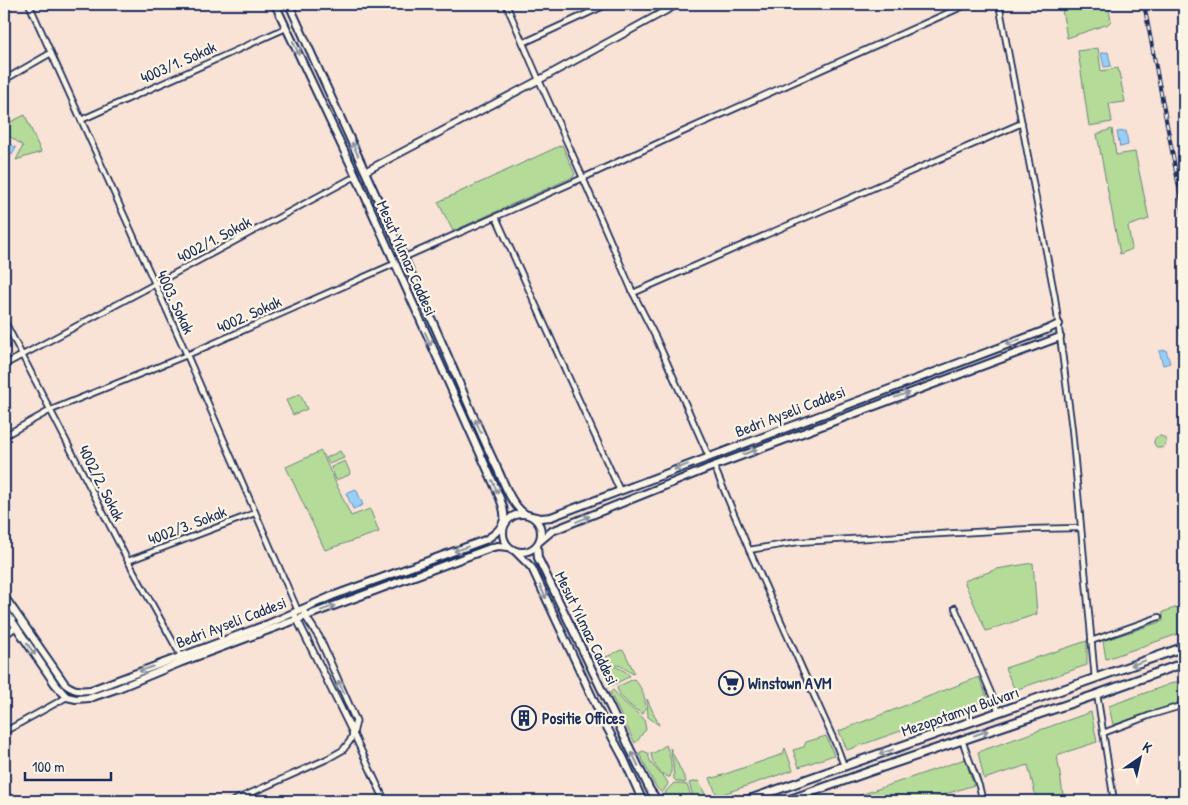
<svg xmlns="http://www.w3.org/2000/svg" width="1188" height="805" font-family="'Patrick Hand',sans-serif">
  <rect width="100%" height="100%" fill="#f9e2d6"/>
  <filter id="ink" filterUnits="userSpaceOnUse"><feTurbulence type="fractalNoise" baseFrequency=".02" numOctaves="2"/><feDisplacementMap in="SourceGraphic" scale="10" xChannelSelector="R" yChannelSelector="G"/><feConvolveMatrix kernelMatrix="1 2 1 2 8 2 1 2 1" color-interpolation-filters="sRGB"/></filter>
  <g filter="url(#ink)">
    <g fill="#b4dc98" stroke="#68867b">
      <polygon points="1061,4 1108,4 1111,21 1108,24 1067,38"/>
      <polygon points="1098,48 1101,71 1118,68 1125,102 1109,104 1112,122 1089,126 1078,51"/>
      <polygon points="25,115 41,152 16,160 23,146 4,132 4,125"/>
      <polygon points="1112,129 1116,155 1135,152 1149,219 1128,226 1132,249 1120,254 1097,134"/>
      <polygon points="562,145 575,174 573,177 453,231 438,202"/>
      <polygon points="300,394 307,409 293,415 286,400"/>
      <circle cx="1160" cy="442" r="6"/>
      <polygon points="321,451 351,516 370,509 379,532 325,550 286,467"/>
      <polygon points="340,451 344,458 329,464 326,458"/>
      <polygon points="345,461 350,472 349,475 336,480 331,467"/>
      <polygon points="1033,563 1037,614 986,631 964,581 997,569"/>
      <polygon points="1184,605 1184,632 1106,659 1103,641 1163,621 1163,612"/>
      <polygon points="1087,641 1087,665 1015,690 1005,668"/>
      <polygon points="621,650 624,651 634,672 633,674 621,666 602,662 604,658"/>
      <path d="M 603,665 C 613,665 623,668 630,676 L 613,685 L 611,684 C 607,680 601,672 603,665 Z"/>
      <polygon points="979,677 988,700 847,750 839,731"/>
      <path d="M 634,679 C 642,687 649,703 643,714 C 635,710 618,697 617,687 Z"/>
      <polygon points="1184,679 1184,701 1113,725 1109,706"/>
      <path d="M 613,690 L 624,702 L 644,719 L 646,730 C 641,733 640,740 635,743 L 610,693 Z"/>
      <polygon points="647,699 659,725 648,717"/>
      <polygon points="1091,712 1097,742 1057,755 1064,801 1037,801 1028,765 984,779 978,752"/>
      <polygon points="826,736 834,755 799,767 793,750 804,747 806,742"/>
      <path d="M 666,745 C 670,755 673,766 670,777 L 668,777 C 659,773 652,764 651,753 L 654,753 Z"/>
      <polygon points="670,748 686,781 685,783 676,781 674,779 673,763"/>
      <polygon points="785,748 793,770 717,796 710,778 713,777 714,778 783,754"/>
      <path d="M 643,751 L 648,753 C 650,770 665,773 668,784 L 662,793 L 656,787 L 639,753 Z"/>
      <polygon points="965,759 974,785 924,801 843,801"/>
      <polygon points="698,781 708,799 702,801 695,801 689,783"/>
      <polygon points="674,783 687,785 693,801 679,801 665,795 666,791"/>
    </g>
    <g fill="#97cff7" stroke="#658fba">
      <polygon points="1108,52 1111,66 1104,67 1101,53"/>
      <polygon points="1126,131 1128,145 1120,147 1117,132"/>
      <polygon points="4,140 16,148 12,155 4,150"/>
      <polygon points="1166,350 1170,363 1163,365 1159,351"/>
      <polygon points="356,489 363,505 353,509 346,493"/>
    </g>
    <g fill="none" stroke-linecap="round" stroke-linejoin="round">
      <defs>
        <g id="minor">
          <polyline points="29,4 187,355 298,611"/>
          <polyline points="506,4 539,80 583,178 633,293 656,338 709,457"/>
          <polyline points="999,4 1055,298 1072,429 1095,679"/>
          <polyline points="523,43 608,4"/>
          <polyline points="4,80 51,53"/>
          <polyline points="81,120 286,28"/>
          <polyline points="496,217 620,491"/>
          <polyline points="405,257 583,178 678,134 968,4"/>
          <polyline points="633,293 1022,123"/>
          <polyline points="4,320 128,561 181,656"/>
          <polyline points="4,365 356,176"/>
          <polyline points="4,436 51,410 187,355 394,264"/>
          <polyline points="714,466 747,545 837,747 844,766"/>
          <polyline points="749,550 798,542 1030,529 1080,528"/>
          <polyline points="128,561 255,513"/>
          <polyline points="955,608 999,712"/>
          <polyline points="4,636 16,627"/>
          <polyline points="1091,641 1159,617"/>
          <polyline points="1097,694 1114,801"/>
          <polyline points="4,732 67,697"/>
          <polyline points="353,733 385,801"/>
          <polyline points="1103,733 1151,715 1184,705"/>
          <polyline points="962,740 979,786 983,801"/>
          <polyline points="233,801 327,759 343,750 350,741 353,733"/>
        </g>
        <g id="tertiary">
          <polyline points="366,171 539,80 678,4"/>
          <polyline points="303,609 306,617 319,637 356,721 353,733"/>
          <polyline points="294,613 353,733"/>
        </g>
        <g id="secondary">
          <path d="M 289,4 C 341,120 395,235 446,352 C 463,391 479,431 498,470 C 505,485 511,504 525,514"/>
          <circle cx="522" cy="533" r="19"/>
          <polyline points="531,516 541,518 551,517 1046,330 1059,324"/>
          <polyline points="540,541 552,531 714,466 1060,337"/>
          <polyline points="537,546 538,558 541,564 650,790 658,801"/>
          <polyline points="516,552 532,568 602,718 624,759 640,795 642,801"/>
          <path d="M 4,596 L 65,684 C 74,691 79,691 91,690 L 268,624 L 332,596 L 485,540 C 510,526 507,514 497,491 L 356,176 L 275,4"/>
          <polyline points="4,609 55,684 63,693 67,697 76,699 90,698 119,688 182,662 493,547 498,546 508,547"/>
        </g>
        <g id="primary">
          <polyline points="745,801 1184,647"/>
          <polyline points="786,801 871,771 1095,695 1184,663"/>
        </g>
      </defs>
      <use href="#minor" stroke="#1b2f5e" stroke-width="8"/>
      <use href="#tertiary" stroke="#1b2f5e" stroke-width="9"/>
      <use href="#secondary" stroke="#1b2f5e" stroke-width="10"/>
      <use href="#primary" stroke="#1b2f5e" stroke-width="11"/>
      <use href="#minor" stroke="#fcf5e5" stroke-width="4.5"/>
      <use href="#tertiary" stroke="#fcf5e5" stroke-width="5.5"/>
      <use href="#secondary" stroke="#fcf5e5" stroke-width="6"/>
      <use href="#primary" stroke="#fcf5e5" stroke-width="7"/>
      <defs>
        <polyline id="rail" points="1144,4 1184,214"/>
      </defs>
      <use href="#rail" stroke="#1b2f5e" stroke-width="4"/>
      <use href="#rail" stroke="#fcf5e5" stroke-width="2" stroke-dasharray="5.5" stroke-linecap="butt"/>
    </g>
    <defs><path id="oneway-shaft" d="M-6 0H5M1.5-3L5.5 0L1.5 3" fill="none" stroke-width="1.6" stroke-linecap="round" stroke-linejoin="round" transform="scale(1.25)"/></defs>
    <g stroke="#8c92a2">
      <use href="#oneway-shaft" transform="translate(296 48) rotate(65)"/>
      <use href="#oneway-shaft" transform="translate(355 149) rotate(-115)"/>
      <use href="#oneway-shaft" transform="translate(428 339) rotate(66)"/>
      <use href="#oneway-shaft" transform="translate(1013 342) rotate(159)"/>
      <use href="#oneway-shaft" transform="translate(902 395) rotate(-20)"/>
      <use href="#oneway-shaft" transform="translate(478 426) rotate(-113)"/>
      <use href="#oneway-shaft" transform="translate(750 452) rotate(-21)"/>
      <use href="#oneway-shaft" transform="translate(681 467) rotate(159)"/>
      <use href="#oneway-shaft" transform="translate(495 487) rotate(66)"/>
      <use href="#oneway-shaft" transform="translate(583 519) rotate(-22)"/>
      <use href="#oneway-shaft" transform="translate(461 549) rotate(160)"/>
      <use href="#oneway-shaft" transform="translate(543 592) rotate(65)"/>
      <use href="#oneway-shaft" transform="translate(328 608) rotate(-20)"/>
      <use href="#oneway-shaft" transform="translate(31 649) rotate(55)"/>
      <use href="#oneway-shaft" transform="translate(1138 663) rotate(161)"/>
      <use href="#oneway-shaft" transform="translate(146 669) rotate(160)"/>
      <use href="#oneway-shaft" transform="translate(341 687) rotate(-114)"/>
      <use href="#oneway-shaft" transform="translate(981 733) rotate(-19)"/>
      <use href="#oneway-shaft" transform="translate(886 752) rotate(161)"/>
      <use href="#oneway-shaft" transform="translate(635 759) rotate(-116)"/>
    </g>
  </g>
  <defs>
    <symbol id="supermarket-ring" viewBox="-11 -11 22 22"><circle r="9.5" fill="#fcf5e5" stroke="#1b2f5e" stroke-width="1.5"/><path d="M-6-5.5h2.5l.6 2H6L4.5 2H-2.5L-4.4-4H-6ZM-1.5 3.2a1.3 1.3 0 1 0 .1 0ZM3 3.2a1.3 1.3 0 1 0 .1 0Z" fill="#1b2f5e"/></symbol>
    <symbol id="building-ring" viewBox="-11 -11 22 22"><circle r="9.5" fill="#fcf5e5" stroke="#1b2f5e" stroke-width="1.5"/><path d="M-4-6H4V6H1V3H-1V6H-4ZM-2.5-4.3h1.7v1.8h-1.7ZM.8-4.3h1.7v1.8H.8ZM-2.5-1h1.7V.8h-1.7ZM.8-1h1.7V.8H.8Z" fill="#1b2f5e"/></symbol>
  </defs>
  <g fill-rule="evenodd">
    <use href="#supermarket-ring" x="717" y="669" width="28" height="28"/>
    <use href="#building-ring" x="510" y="704" width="28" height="28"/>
  </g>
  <g text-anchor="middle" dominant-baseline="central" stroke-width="4.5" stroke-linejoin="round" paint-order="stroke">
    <g font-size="16" fill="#1b2f5e" stroke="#fcf5e5">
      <text transform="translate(178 62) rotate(-24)">4003/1. Sokak</text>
      <text transform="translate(214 239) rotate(-28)">4002/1. Sokak</text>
      <text transform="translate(407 258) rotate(66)">Mesut Yılmaz Caddesi</text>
      <text transform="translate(176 302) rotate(65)">4003. Sokak</text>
      <text transform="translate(249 314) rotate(-24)">4002. Sokak</text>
      <text transform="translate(790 411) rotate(-21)">Bedri Ayseli Caddesi</text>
      <text transform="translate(102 483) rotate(63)">4002/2. Sokak</text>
      <text transform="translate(187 525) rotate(-21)">4002/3. Sokak</text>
      <text transform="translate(231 622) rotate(-21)">Bedri Ayseli Caddesi</text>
      <text transform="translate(587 628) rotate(64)">Mesut Yılmaz Caddesi</text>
      <text transform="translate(960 711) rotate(-19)">Mezopotamya Bulvarı</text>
    </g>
    <g font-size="16" font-weight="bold" fill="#1b2f5e" stroke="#fcf5e5" text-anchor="start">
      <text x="748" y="683">Winstown AVM</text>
      <text x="542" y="718">Positie Offices</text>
    </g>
  </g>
  <rect width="1188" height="805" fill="none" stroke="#fcf5e5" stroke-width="20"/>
  <rect x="10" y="10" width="1168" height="785" fill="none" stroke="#1b2f5e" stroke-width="2" filter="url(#ink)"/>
  <g transform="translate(1140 758) rotate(34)" stroke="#fcf5e5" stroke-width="4" paint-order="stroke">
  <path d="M0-4L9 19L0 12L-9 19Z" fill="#1b2f5e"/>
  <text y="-8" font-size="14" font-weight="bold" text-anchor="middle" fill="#1b2f5e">K</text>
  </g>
  <path d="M25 772v8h86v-8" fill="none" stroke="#1b2f5e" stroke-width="2.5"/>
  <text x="32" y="772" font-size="15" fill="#1b2f5e" stroke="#fcf5e5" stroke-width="4" paint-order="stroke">100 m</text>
</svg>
